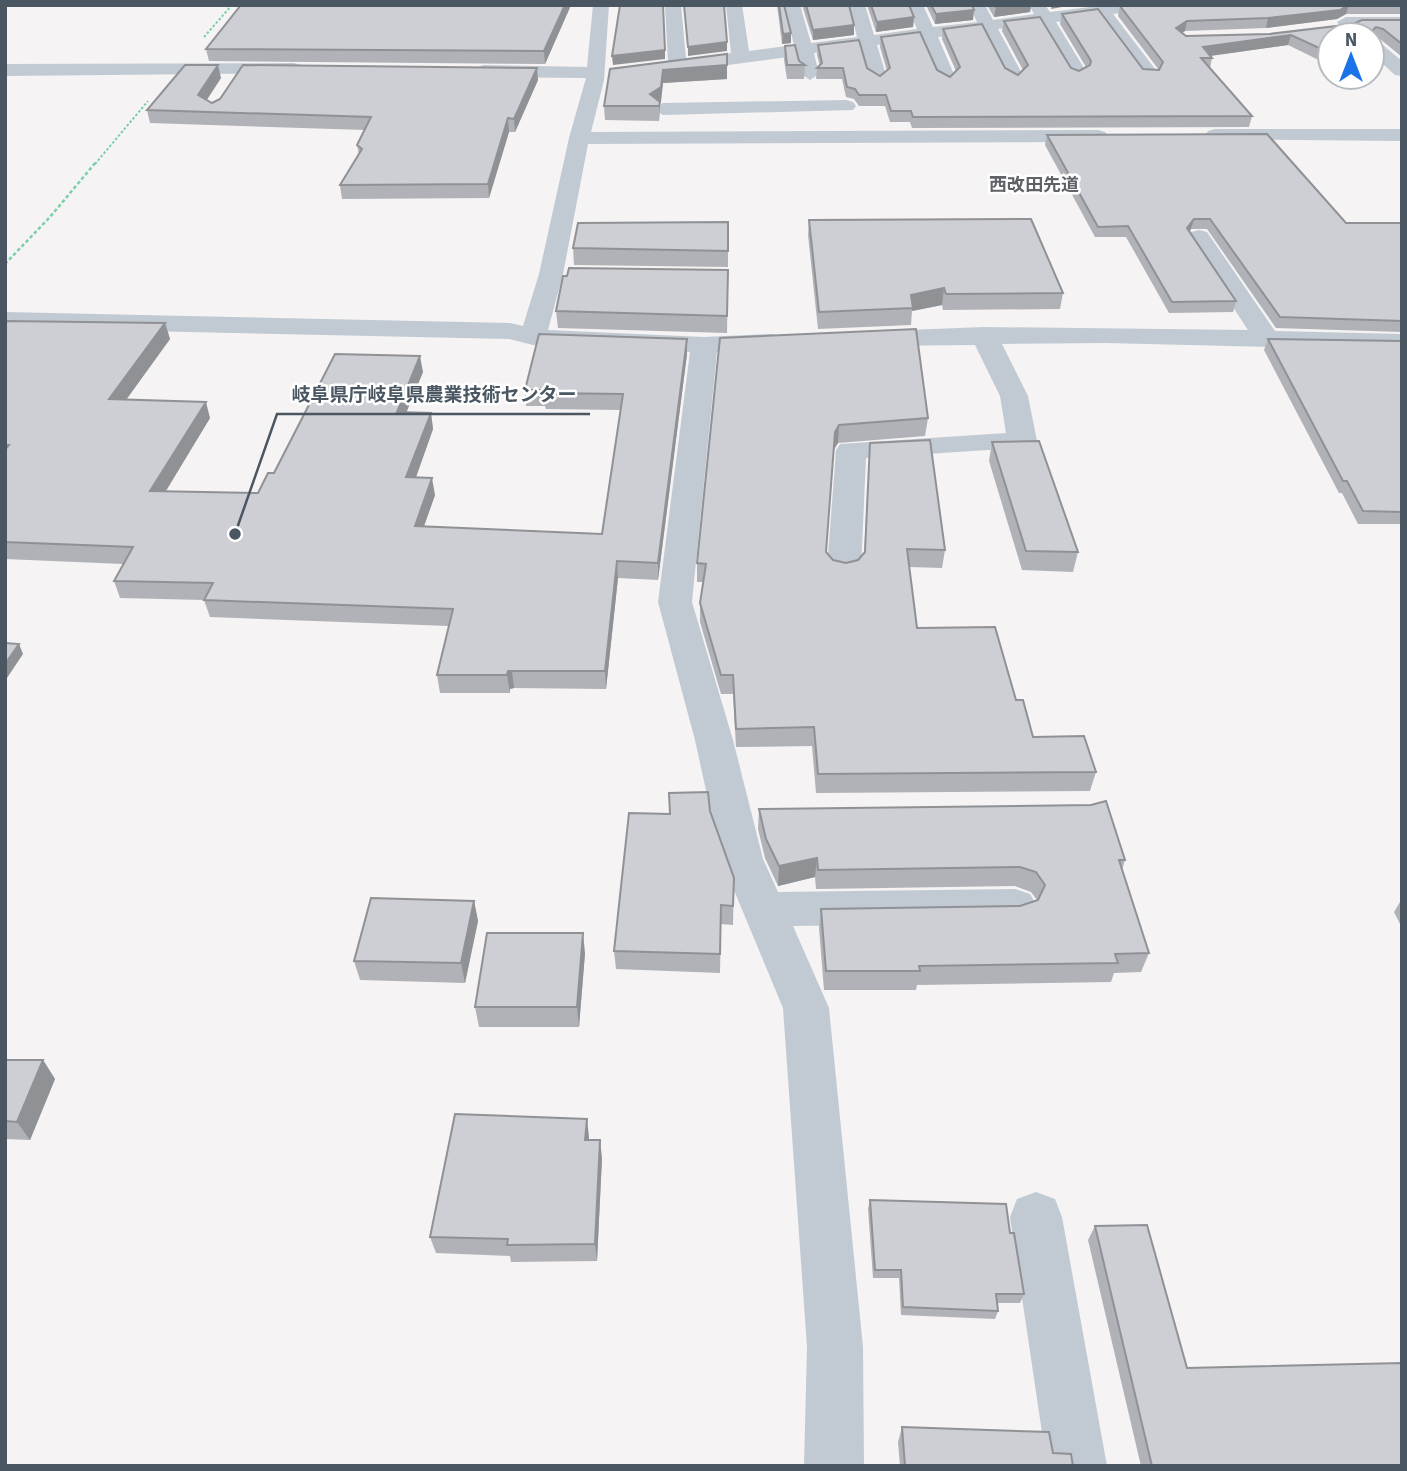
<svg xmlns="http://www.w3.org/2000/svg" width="1407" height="1471" font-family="'Source Sans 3','Noto Sans JP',sans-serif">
  <rect width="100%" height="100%" fill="#f5f3f3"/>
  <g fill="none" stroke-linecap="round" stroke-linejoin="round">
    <g stroke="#7ad0a6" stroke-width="2" stroke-dasharray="2.5 2" stroke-linecap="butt">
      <polyline points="204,37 232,5"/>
      <polyline points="95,164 148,101"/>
    </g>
    <polyline stroke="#7ad0a6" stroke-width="2.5" stroke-dasharray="3.5 2.5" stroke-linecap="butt" points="5,264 50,217 96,162"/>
    <g fill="#c1cad2" fill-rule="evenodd">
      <polygon points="593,5 609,5 604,80 591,132 1098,130 1105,132 1108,136 1105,140 1098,142 588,144 563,274 548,330 704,337 772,334 781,336 785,342 781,348 717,352 692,602 733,740 763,859 778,892 1015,889 1030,894 1037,906 1030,918 1015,923 793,926 829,1008 863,1347 864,1466 804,1466 807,1347 783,1008 721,859 695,740 658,602 690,352 533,345 509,339 5,328 5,312 510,323 523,326 539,274 569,138 586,78 483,77 474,71 483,65 587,67"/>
      <polygon points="665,5 681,5 686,59 731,53 726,5 742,5 749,51 794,45 784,5 800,5 811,43 857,37 849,5 865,5 874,35 917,29 907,5 923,5 933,27 977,22 969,5 985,5 993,20 1034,14 1029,5 1045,5 1050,12 1090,7 1089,5 1155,5 1147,10 1113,14 1159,74 1157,78 1143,78 1097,16 1056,22 1087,73 1078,79 1071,77 1040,24 998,29 1024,77 1015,83 1006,77 982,31 938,37 956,79 947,85 938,79 921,39 877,45 887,78 878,84 869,78 860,47 814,53 819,74 810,80 801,74 796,56 674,72 665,66 668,62"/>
      <polygon points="1346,17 1402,17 1402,27 1340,26 1337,22"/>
      <polygon points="1372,40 1378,41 1402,61 1402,76 1395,75 1372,54"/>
      <polygon points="294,63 301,65 303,69 301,73 5,76 5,64"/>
      <polygon points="846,100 853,102 856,106 853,110 663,115 653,109 663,103"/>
      <polygon points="1215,129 1402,129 1402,141 1208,139 1205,135 1208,131"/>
      <polygon points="1199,230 1207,232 1275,331 1402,334 1402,350 1106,343 1002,344 1028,396 1037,441 1032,447 866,458 861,569 856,576 844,579 832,576 827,569 836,450 840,444 1006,433 1000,396 975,345 864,346 855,344 851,338 855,332 984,327 1248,330 1187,237 1191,232"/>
      <polygon points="1036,1192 1055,1199 1062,1217 1107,1466 1047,1466 1010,1217 1017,1199"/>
    </g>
  </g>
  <g fill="#b0b2b7">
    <polygon points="241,5 571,5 545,64 209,61 206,49"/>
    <polygon points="777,5 784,5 791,43 782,44"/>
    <polygon points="802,5 849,5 854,25 854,35 813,40"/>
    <polygon points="867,5 909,5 914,17 913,27 876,32"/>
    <polygon points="926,5 972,5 973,20 935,24"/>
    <polygon points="987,5 1031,5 1030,12 994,17"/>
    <polygon points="1129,5 1402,5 1402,14 1346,14 1337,19 1266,28 1185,31 1182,33 1186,36 1269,34 1402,20 1402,57 1380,39 1373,37 1373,44 1377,62 1372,62 1372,35 1330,35 1329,65 1288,45 1211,56 1212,58 1210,68 1252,116 1249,127 912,128 910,122 890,122 885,106 859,106 854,99 846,97 842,79 816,79 817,68 820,66 817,55 818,45 867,68 880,76 887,71 880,47 881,37 950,77 956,71 942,39 943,29 1018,75 1023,70 1002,31 1004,21 1071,68 1079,71 1086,67 1060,24 1062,14 1143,69 1159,70 1118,16 1120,6"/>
    <polygon points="785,46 805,65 804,79 787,79 784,60"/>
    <polygon points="610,69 727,79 663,83 661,101 660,102 659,121 605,120 604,106"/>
    <polygon points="221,78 207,100 212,103 538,80 515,132 509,132 489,198 342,199 340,185 359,155 357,145 365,130 150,123 147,110"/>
    <polygon points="1047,135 1346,223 1402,223 1402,332 1276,328 1207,229 1191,229 1190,231 1236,301 1233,312 1169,313 1126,237 1095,237 1045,145"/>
    <polygon points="809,220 1063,293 1060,309 943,310 942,305 912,311 911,325 818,329 808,235"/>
    <polygon points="728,222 728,267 574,265 573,248"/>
    <polygon points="728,270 727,333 558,328 556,311"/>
    <polygon points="5,321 165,323 170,339 126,400 210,418 166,491 258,493 274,473 423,372 406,412 431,413 433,429 416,477 435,495 424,526 602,534 621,410 546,409 545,406 526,406 525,390 687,339 687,354 658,580 618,578 606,689 514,688 510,689 510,693 440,693 437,675 449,626 210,617 204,600 120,598 114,581 123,564 5,559"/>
    <polygon points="720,338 928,418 925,436 838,443 834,450 826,552 833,560 846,563 858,560 864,553 870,443 945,550 942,568 909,567 917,628 1016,700 1033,737 1096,772 1090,791 816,793 812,746 736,747 733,694 721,694 700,622 700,603 704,582 697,582 697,563"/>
    <polygon points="1268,339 1402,341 1402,524 1358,524 1342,493 1339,493 1264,350"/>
    <polygon points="992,442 1078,552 1073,572 1022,570 989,461"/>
    <polygon points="669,793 710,811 734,878 733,925 721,924 720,973 616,969 614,951 670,814"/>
    <polygon points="759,809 1125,860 1122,870 1149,953 1141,972 1114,973 1111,982 917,985 916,990 824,990 819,928 821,909 1020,906 1037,900 1031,892 1015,886 816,889 815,877 778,886 765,858 758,829"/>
    <polygon points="474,901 478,921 465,983 360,980 354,961"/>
    <polygon points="1400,902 1402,902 1402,928 1394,912"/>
    <polygon points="585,953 579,1027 479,1027 475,1007"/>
    <polygon points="5,1060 43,1060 55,1079 30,1140 5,1139"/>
    <polygon points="589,1137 588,1140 602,1158 597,1261 511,1262 510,1256 436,1253 430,1237"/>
    <polygon points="870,1200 1010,1233 1024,1294 1020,1303 997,1303 998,1311 995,1319 901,1315 899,1278 873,1278 868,1209"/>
    <polygon points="1095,1226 1187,1368 1402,1466 1141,1466 1088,1240"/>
    <polygon points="902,1427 1053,1453 1073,1466 900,1466 898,1442"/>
  </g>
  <g fill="#909195">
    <polygon points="565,5 571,5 545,64 544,51"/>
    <polygon points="1011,5 1031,5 1030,12 994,17 996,7"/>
    <polygon points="1052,5 1073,5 1051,9"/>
    <polygon points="1349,5 1346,14 1337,19 1266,28 1268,18"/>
    <polygon points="974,10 973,20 935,24 936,14"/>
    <polygon points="914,17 913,27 876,32 877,22"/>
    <polygon points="1187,21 1185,31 1174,38 1176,28"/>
    <polygon points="854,25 854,35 813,40 813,30"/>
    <polygon points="791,33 791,43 782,44 783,34"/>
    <polygon points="1291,35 1288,45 1201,57 1203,47"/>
    <polygon points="727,42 727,51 688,56 688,47"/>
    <polygon points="665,50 665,59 613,65 612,56"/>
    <polygon points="1380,51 1377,62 1372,62 1372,53"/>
    <polygon points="218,65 221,78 201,108 198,95"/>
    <polygon points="727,65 727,79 663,83 661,101 660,102 659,121 659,106 650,94 663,70"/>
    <polygon points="537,68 538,80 515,132 514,119"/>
    <polygon points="508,118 509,132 489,198 488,184"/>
    <polygon points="1194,219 1191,229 1185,238 1187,228"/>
    <polygon points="944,288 942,305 912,311 911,295"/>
    <polygon points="165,323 170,339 115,415 109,399"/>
    <polygon points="687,339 687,354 658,580 658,563"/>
    <polygon points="420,356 423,372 400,428 397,412"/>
    <polygon points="206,402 210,418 156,507 150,491"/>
    <polygon points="431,413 433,429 410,494 406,477"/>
    <polygon points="839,425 838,443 833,450 835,432"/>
    <polygon points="432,478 435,495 418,543 415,526"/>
    <polygon points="617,561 618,578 606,689 605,671"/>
    <polygon points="19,644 23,654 5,681 5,664"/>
    <polygon points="508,671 512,671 514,688 510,689 510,693 507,675"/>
    <polygon points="817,858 815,877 778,886 779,866"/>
    <polygon points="474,901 478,921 465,983 461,963"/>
    <polygon points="583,933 585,953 579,1027 577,1007"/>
    <polygon points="43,1060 55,1079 30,1140 17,1122"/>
    <polygon points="587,1119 589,1137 587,1158 585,1140"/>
    <polygon points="600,1140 602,1158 597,1261 595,1244"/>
  </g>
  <g fill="#cdcfd5" stroke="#909195" stroke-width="2">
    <polygon points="241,5 565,5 544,51 206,49"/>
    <polygon points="620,5 663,5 665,50 612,56"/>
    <polygon points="684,5 724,5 727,42 688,47"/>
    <polygon points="779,5 784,5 791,33 783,34"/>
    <polygon points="806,5 849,5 854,25 813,30"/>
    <polygon points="871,5 909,5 914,17 877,22"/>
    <polygon points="931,5 972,5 974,10 936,14"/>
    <polygon points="994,5 1011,5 996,7"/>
    <polygon points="1129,5 1348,5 1340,10 1268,18 1187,21 1176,28 1186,36 1269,34 1353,24 1362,20 1402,20 1402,44 1383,29 1376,27 1373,30 1373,44 1380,51 1372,53 1372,35 1330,35 1330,53 1291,35 1203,47 1212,58 1201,58 1252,116 913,117 911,111 891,111 886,95 859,95 855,89 847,87 843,68 817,68 822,63 818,45 859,40 867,68 880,76 890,68 881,37 920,32 937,70 950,77 960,67 943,29 982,24 1005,68 1018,75 1028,65 1004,21 1040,17 1071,68 1079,71 1090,65 1091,61 1062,14 1098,9 1143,69 1159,70 1163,62 1120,6"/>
    <polygon points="795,45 799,61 805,65 787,65 785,46"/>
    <polygon points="727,54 727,65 663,70 661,87 650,94 660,102 659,106 604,106 610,69"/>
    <polygon points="185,65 218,65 198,95 212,103 220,99 243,65 537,68 514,119 508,118 488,184 340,185 362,149 357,145 371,117 147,110"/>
    <polygon points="1267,134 1346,223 1402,223 1402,321 1280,317 1210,219 1194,219 1187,228 1236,301 1172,302 1128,226 1098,227 1047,135"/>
    <polygon points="1031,219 1063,293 946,294 944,288 911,295 913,308 819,312 809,220"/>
    <polygon points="728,222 728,251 573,248 578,223"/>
    <polygon points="569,268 728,270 727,316 556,311 563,276 567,276"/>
    <polygon points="5,321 165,323 109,399 206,402 150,491 258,493 268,473 274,473 335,354 420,356 397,412 431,413 406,477 432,478 415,526 602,534 623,394 544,393 545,390 525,390 539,334 687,339 658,563 617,561 605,671 508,671 507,675 437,675 453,609 204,600 213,583 114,581 133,547 5,542 5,450 9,445 5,445"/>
    <polygon points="916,329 928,418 839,425 835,432 826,552 833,560 846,563 858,560 865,552 870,443 930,440 945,550 907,549 917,628 995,627 1016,700 1023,700 1033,737 1084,736 1096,772 818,774 814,727 736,729 733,675 721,675 700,603 706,564 697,563 720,338"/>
    <polygon points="1268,339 1402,341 1402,512 1363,511 1347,481 1343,481"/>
    <polygon points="1039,441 1078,552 1026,551 992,442"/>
    <polygon points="5,643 19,644 5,664"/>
    <polygon points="708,792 710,811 734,878 733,906 721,905 720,954 614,951 629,813 670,814 669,793"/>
    <polygon points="1106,801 1125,860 1119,860 1149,953 1115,954 1118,963 919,966 920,971 826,971 821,909 1020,906 1038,900 1045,885 1036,872 1020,867 818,870 817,858 779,866 766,839 759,809 1091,805"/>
    <polygon points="371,898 474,901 461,963 354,961"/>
    <polygon points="487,933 583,933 577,1007 475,1007"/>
    <polygon points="5,1060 43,1060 17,1122 5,1121"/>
    <polygon points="455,1114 587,1119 585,1140 600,1140 595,1244 507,1245 508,1239 430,1237"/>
    <polygon points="870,1200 1006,1204 1010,1233 1014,1233 1024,1294 996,1294 998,1311 903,1307 901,1270 875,1270"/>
    <polygon points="1147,1225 1187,1368 1402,1363 1402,1466 1152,1466 1095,1226"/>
    <polygon points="902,1427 1049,1432 1053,1453 1071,1454 1073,1466 905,1466"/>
  </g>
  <g text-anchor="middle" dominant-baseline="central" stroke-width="5" stroke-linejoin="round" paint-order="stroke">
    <g font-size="18" font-weight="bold" fill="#5f6368" stroke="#fff">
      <text x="1034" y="185">西改田先道</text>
    </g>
  </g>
  <path fill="none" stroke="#4a5661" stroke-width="2.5" d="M235 534L277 414H590"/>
  <circle fill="#4a5661" stroke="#fff" stroke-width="2.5" cx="235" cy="534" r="7"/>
  <g font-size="19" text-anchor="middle" font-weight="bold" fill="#4a5661" stroke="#fff" stroke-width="5" stroke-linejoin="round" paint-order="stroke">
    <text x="434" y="401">岐阜県庁岐阜県農業技術センター</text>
  </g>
  <rect width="1407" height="1471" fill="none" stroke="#4a5661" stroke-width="14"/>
  <g transform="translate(1351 56)"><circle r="33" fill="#ffffff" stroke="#b7bbc0" stroke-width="2"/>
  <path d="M0-5L12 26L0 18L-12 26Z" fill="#1a73e8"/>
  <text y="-10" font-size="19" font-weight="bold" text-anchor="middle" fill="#4a5661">N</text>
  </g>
</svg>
